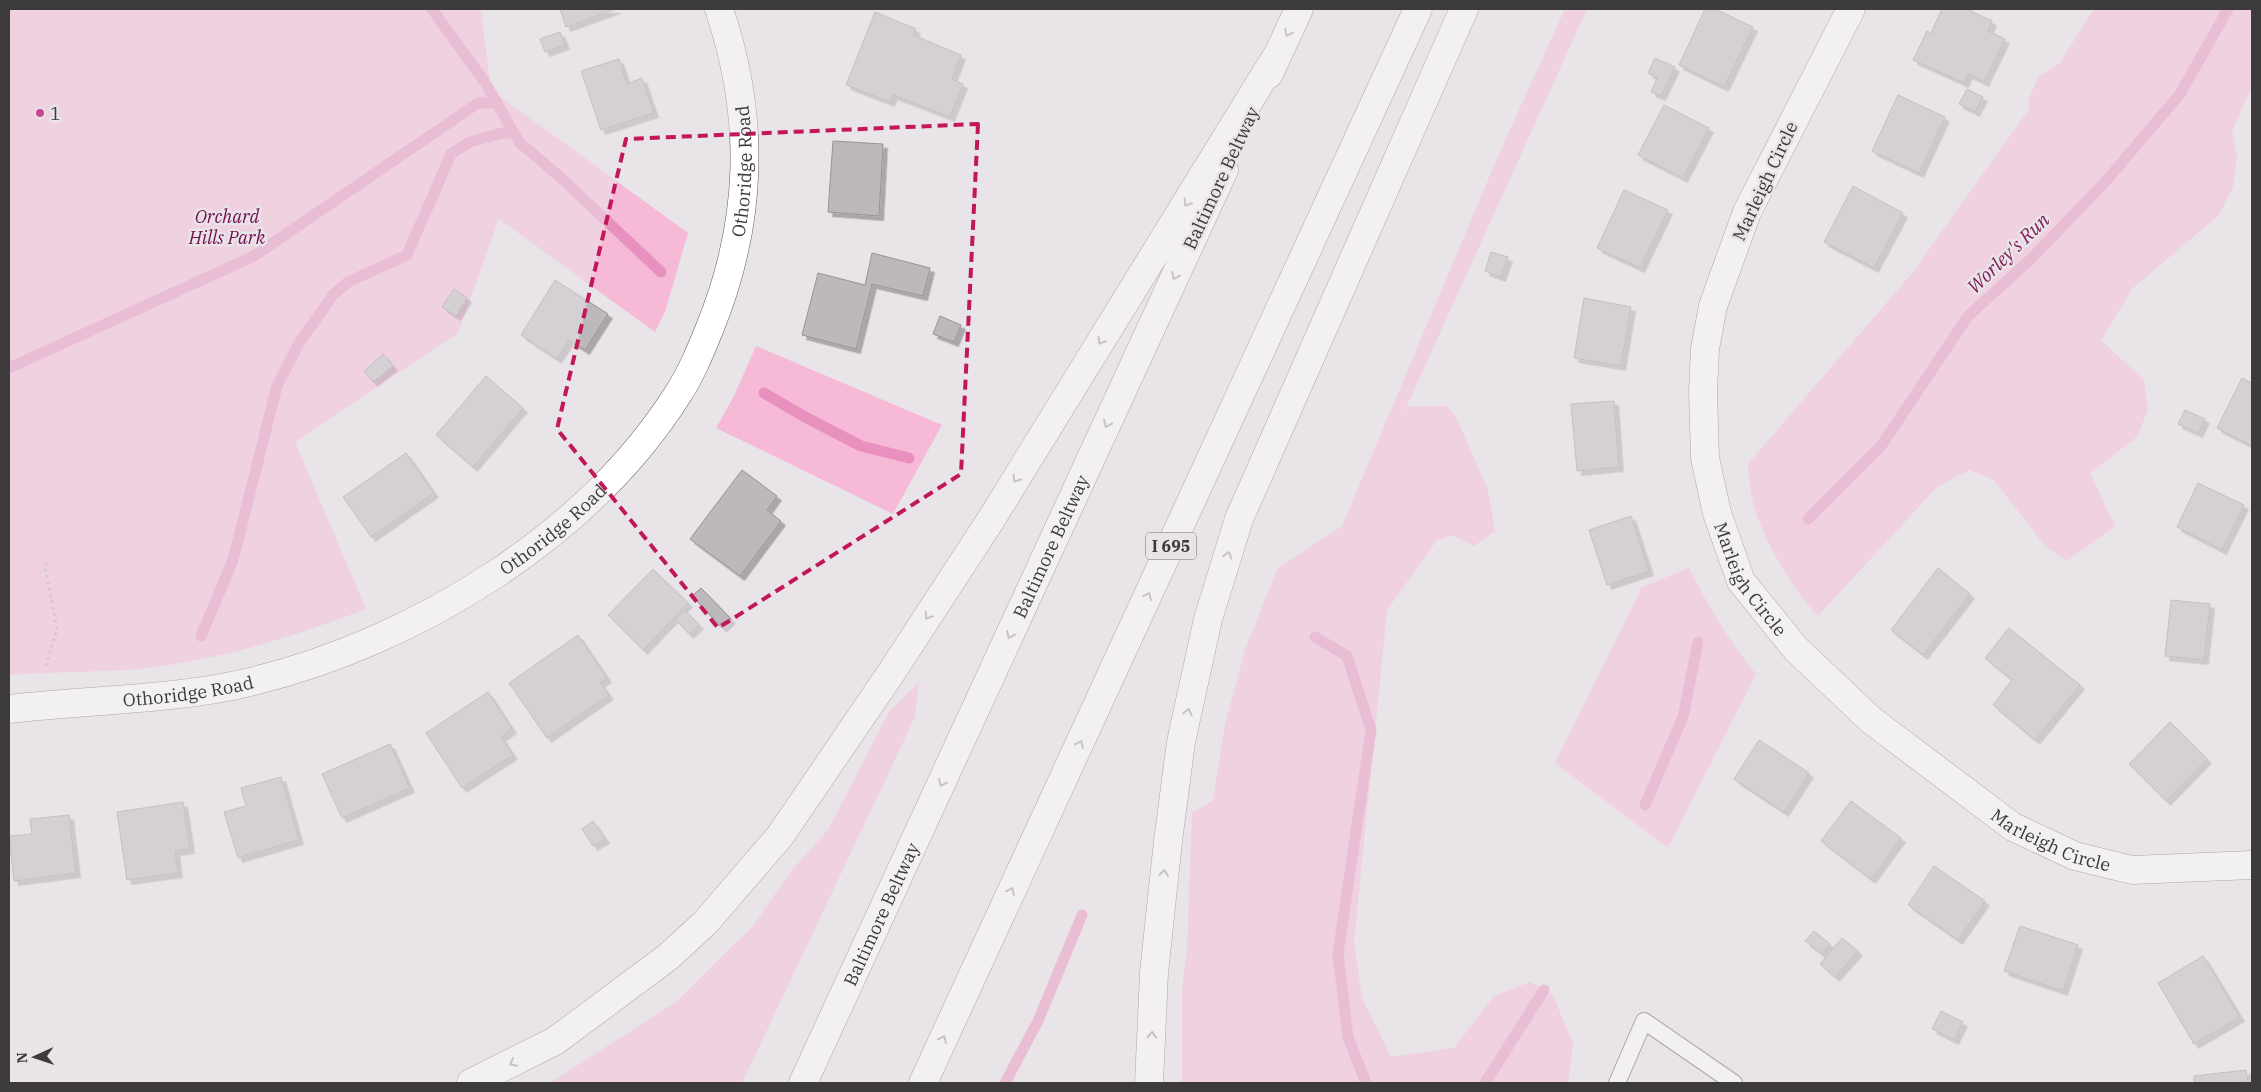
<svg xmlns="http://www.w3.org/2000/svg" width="2261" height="1092" font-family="'IBM Plex Serif',serif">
  <defs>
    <filter id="shadow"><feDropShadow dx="4.5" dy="4.5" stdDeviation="0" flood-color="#0004"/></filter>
  </defs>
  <rect width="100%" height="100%" fill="#e9e4e7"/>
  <g fill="#f6bad7">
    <path d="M 9,9 L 481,9 L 491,90 L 688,233 L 665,312 L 655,332 L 499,219 L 458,333 L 295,442 L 366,609 C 288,639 206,664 123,670 C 85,672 47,672 9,675 Z"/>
    <polygon points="1565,9 1587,9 1401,419 1408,406 1447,406 1456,417 1488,490 1495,531 1474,546 1452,535 1437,540 1387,610 1354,941 1362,998 1391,1057 1454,1048 1494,996 1530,982 1553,995 1573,1044 1568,1083 1182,1083 1182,989 1187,950 1192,813 1213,800 1225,725 1245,650 1277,569 1342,526 1499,154"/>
    <path d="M 2094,9 L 2252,9 L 2252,86 L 2232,131 L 2237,157 L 2233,187 L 2219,215 L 2132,289 L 2101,340 L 2144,380 L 2148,410 L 2137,437 L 2090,473 L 2115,526 L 2067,561 L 2045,546 L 1994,480 L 1969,470 L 1937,487 L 1818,616 C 1792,589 1760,535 1752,498 C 1750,487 1749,475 1748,464 L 1913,272 L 2030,108 L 2028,101 L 2039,76 L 2059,64 Z"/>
    <polygon points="756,346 942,425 893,514 716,428 734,396"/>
    <path d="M 1689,568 C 1709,607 1728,640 1756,674 L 1668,848 L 1555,763 L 1642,587 Z"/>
    <polygon points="919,682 915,717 742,1083 550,1083 676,1002 752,927 792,870 828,830 889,712"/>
  </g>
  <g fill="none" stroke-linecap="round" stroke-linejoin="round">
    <g stroke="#e991be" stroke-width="11">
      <polyline points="432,9 486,84 519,142 559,176 661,272"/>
      <polyline points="9,368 254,256 478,103 497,103"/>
      <polyline points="764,393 805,417 861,446 909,458"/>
      <polyline points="1808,519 1881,446 1968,316 2031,259 2106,181 2180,94 2228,9"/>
      <polyline points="201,636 233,560 277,386 299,343 333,295 348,282 407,255 451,154 470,142 502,133 514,133"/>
      <polyline points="1315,637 1347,656 1371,730 1338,954 1348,1037 1366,1083"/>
      <polyline points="1645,805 1683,717 1698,642"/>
      <polyline points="1005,1083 1038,1021 1082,915"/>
      <polyline points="1485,1083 1544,990"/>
    </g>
  </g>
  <g fill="#bdb8ba" stroke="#979395" filter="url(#shadow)">
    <polygon points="560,9 616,9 566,27"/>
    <polygon points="1705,9 1715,9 1753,27 1724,87 1679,65"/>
    <polygon points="1942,9 1967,9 1992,21 1988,31 2005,39 1984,82 1968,74 1964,83 1913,60 1927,31 1931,33"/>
    <polygon points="875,12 916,29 913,35 961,55 952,79 963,84 950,117 893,95 890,102 846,85"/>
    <polygon points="560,32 565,45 545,52 540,39"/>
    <polygon points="1655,58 1675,67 1661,96 1651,92 1657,78 1648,73"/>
    <polygon points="619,59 627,84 642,78 654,113 601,130 581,71"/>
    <polygon points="1967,89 1983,97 1975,112 1959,104"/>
    <polygon points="1898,95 1945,117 1919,173 1872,151"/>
    <polygon points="1664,105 1709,128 1683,178 1638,155"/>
    <polygon points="833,141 883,144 879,216 828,212"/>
    <polygon points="1853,186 1903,213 1874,268 1824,242"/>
    <polygon points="1624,190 1668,210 1640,268 1597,248"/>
    <polygon points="1491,252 1508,257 1501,277 1485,271"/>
    <polygon points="872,253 930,268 923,296 872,284 856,349 802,335 818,273 865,285"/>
    <polygon points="555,280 608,314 585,350 569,340 557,359 521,335"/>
    <polygon points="454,289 467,298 456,316 442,307"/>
    <polygon points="1584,298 1631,307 1621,366 1574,358"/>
    <polygon points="940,316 961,325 954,342 933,334"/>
    <polygon points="383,354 393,366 373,382 364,371"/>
    <polygon points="486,376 523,408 473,467 436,435"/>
    <polygon points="2242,378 2252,383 2252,446 2217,428"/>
    <polygon points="1614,401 1619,467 1577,471 1571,404"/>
    <polygon points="2185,410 2205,419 2198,433 2178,424"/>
    <polygon points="406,453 434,493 371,537 343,497"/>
    <polygon points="742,470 777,496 767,510 781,521 740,576 690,539"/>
    <polygon points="2198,483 2244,505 2222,550 2177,527"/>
    <polygon points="1631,516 1649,571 1607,585 1589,530"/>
    <polygon points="1938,568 1970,594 1923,655 1891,630"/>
    <polygon points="653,569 688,603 643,650 608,615"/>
    <polygon points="701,588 731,619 722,628 692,596"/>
    <polygon points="2171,600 2210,604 2204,660 2165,656"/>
    <polygon points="685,610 699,625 689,634 675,619"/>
    <polygon points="2009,628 2080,685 2035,740 1993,705 2012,680 1985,658"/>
    <polygon points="578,635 607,678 600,683 609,695 547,738 509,683"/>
    <polygon points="488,692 512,729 501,737 513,755 462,788 426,733"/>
    <polygon points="2170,722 2207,759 2166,801 2129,764"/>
    <polygon points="1759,740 1809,773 1784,812 1734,779"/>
    <polygon points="390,744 410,788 342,818 322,774"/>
    <polygon points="281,777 299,840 238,858 224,812 246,806 241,788"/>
    <polygon points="1851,801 1901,838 1871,879 1821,841"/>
    <polygon points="183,802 190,849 175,851 178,873 127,880 117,812"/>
    <polygon points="69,815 76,873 14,881 9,836 32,834 30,819"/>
    <polygon points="593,821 605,839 593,846 582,829"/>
    <polygon points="1934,866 1985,901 1958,940 1908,905"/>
    <polygon points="2020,926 2078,945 2063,991 2004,971"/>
    <polygon points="1814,931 1830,944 1822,954 1805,941"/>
    <polygon points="1842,938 1858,951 1835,977 1820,964"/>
    <polygon points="2203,956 2240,1017 2194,1044 2158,983"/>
    <polygon points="1941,1011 1963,1022 1954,1040 1932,1029"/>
    <polygon points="2246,1070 2248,1083 2194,1083 2194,1076"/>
  </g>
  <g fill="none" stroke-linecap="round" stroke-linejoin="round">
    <defs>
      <polyline id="service" points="1617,1083 1644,1021 1734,1083"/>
      <g id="minor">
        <path id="s1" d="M 1851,9 L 1747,212 L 1713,306 L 1705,349 L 1703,391 L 1705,458 L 1717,513 L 1741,581 L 1796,649 L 1871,720 L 2013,827 L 2075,856 L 2132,870 L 2252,865"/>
        <path id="s2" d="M 9,709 C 91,699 173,701 254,681 C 416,641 588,536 678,394 C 691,374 700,352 709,330 C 753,223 756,118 719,9"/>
      </g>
      <g id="motorway">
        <polyline points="1269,74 1299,9"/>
        <polyline points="471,1083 555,1041 668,957 705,923 780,836 891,673 992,518 1276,57"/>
        <path id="s3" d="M 803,1083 L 1224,170"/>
        <polyline points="923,1083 1418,9"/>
        <polyline points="1149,1083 1154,973 1168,841 1181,742 1208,619 1239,519 1464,9"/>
      </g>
    </defs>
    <use href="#service" stroke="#605c5e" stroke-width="18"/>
    <use href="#minor" stroke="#605c5e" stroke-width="29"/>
    <use href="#motorway" stroke="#605c5e" stroke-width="29"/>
    <polyline stroke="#b1adaf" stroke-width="3" stroke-dasharray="2.5 4" stroke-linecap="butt" points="46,666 57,629 45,566 48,559"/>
    <use href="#service" stroke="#fff" stroke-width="16"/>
    <use href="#minor" stroke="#fff" stroke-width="28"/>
    <use href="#motorway" stroke="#fff" stroke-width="28"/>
  </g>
  <defs><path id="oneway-chevron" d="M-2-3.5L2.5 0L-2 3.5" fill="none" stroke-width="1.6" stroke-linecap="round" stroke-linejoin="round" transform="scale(1.25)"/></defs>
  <g stroke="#9e9c9d">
    <use href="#oneway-chevron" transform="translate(1288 33) rotate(115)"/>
    <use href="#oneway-chevron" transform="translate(1187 203) rotate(122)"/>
    <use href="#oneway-chevron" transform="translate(1175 276) rotate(115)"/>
    <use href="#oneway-chevron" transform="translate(1101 341) rotate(122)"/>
    <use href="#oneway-chevron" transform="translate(1107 424) rotate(115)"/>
    <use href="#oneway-chevron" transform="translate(1016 479) rotate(122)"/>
    <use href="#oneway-chevron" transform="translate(1228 555) rotate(-73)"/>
    <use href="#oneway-chevron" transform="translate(1148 596) rotate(-65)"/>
    <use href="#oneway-chevron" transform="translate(928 616) rotate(123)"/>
    <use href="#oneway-chevron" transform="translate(1010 635) rotate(115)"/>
    <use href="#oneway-chevron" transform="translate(1188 712) rotate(-78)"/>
    <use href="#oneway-chevron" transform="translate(1080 744) rotate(-65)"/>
    <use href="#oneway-chevron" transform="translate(942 783) rotate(115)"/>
    <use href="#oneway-chevron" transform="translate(1164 873) rotate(-84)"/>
    <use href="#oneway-chevron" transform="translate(1011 891) rotate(-65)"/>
    <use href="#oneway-chevron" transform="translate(1152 1035) rotate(-87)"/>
    <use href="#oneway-chevron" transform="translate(943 1039) rotate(-65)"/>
    <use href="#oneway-chevron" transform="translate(513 1063) rotate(152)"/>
  </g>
  <path d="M0 0H2261V1092H0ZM 978,124 L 961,474 L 718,628 L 557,429 L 626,139 Z" fill="#e9e4e7" fill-opacity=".55" fill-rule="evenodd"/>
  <path fill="none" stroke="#c2185b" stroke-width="4" stroke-dasharray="10 6" stroke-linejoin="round" d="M 978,124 L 961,474 L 718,628 L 557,429 L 626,139 Z"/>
  <circle fill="#c74690" stroke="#e9e4e7" stroke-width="2" cx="40" cy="113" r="5"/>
  <g text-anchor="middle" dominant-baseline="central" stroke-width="5" stroke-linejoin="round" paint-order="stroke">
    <rect fill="#e9e4e7" stroke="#706d6f" stroke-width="1" x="1146" y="532.5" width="50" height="27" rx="4"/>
    <g font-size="16" font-weight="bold" fill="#3c3a3b">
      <text x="1171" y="546">I 695</text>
    </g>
    <g font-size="18" fill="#3c3a3b" stroke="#e9e4e7" text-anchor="start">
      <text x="50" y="113">1</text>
    </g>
    <g font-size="18" fill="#3c3a3b" stroke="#e9e4e7">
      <text stroke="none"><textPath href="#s2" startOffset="1005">Othoridge Road</textPath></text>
      <text transform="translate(1221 178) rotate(-65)">Baltimore Beltway</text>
      <text transform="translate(1765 181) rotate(-65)">Marleigh Circle</text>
      <text stroke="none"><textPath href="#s2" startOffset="585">Othoridge Road</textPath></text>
      <text stroke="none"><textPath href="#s3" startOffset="591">Baltimore Beltway</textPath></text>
      <text stroke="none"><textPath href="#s1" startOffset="612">Marleigh Circle</textPath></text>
      <text stroke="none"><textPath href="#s2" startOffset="180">Othoridge Road</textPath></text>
      <text stroke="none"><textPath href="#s1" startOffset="1018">Marleigh Circle</textPath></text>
      <text stroke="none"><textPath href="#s3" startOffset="186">Baltimore Beltway</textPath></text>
    </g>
    <g font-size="18" font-style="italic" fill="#750d4f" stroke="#e9e4e7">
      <text x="227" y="216">Orchard<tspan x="227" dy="21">Hills Park</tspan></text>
    </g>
    <g font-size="19" font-style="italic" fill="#831e5b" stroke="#e9e4e7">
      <text transform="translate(2008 253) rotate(-44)">Worley's Run</text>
    </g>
  </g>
  <rect width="2261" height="1092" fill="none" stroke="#3c3a3b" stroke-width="20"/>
  <g transform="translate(35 1057) rotate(267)" stroke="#e9e4e7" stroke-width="4" paint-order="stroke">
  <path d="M0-4L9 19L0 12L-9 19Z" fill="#3c3a3b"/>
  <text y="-8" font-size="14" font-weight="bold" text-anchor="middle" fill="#3c3a3b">N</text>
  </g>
</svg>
